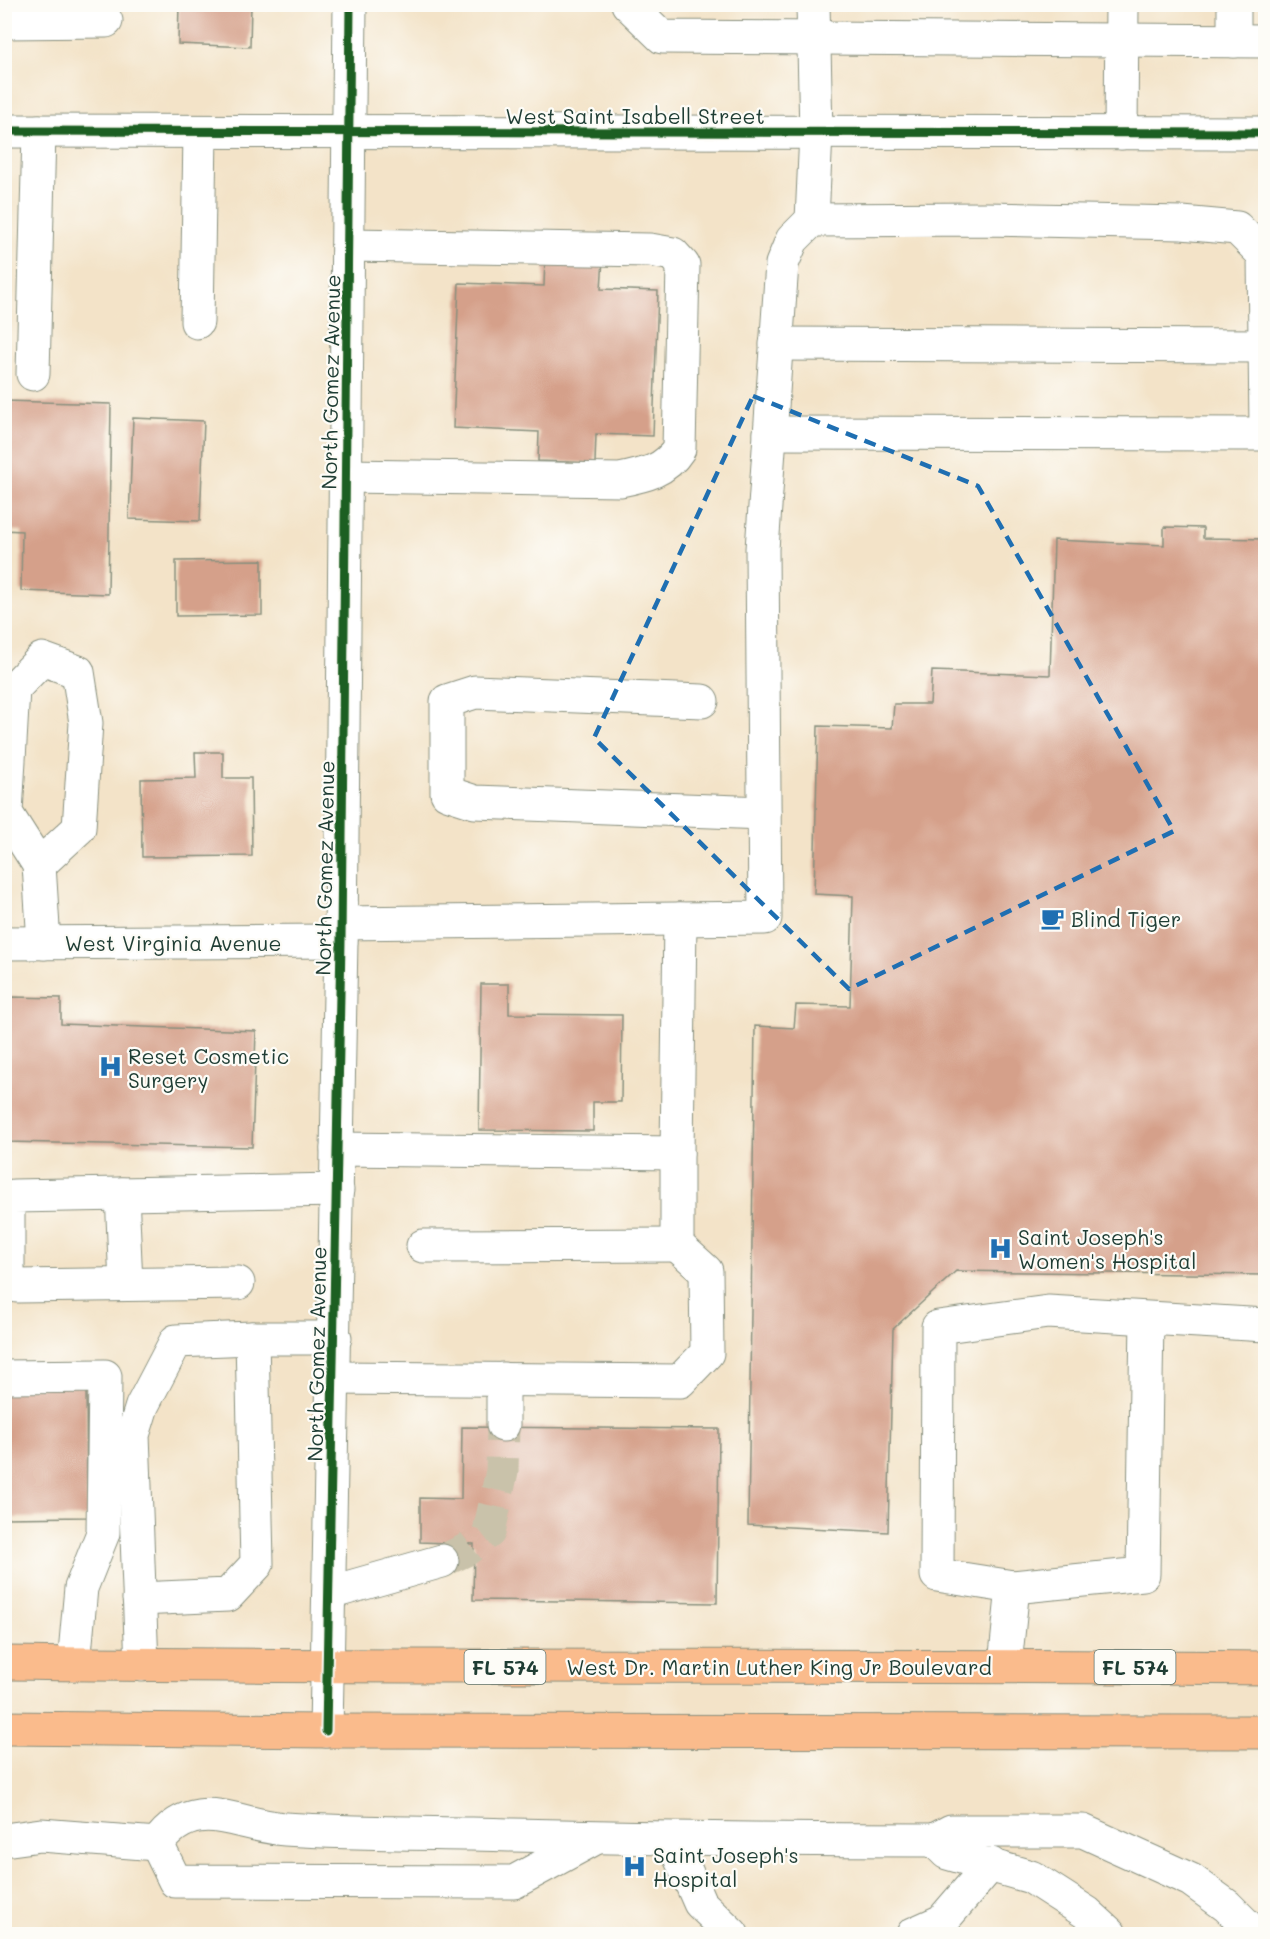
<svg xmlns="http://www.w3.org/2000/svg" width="1270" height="1939" font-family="Mali,sans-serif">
  <rect width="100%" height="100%" fill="#fdfcf7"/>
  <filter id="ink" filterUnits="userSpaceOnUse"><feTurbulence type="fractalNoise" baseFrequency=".0167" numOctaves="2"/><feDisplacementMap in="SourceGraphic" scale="12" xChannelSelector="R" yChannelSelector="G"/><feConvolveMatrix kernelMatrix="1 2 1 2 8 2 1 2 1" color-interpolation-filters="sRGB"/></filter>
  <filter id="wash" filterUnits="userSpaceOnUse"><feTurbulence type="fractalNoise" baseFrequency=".008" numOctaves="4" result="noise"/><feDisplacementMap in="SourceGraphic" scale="24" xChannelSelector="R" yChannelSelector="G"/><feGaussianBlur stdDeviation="1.35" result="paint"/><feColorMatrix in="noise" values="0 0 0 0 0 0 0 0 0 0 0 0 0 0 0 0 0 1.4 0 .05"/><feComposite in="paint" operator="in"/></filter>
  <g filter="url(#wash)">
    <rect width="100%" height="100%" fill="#f3e3c8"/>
    <g id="blocks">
      <g fill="#d5a08a">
        <polygon points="179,4 251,4 250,47 178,44"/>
        <polygon points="545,257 603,259 601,289 658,291 653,436 596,434 595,463 538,461 539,432 453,428 459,283 544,286"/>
        <polygon points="4,401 111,404 108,594 21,591 22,531 4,530"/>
        <polygon points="133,418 204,421 200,521 129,519"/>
        <polygon points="1164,527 1203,528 1203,538 1266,539 1266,1275 956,1271 893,1329 888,1532 748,1525 755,1026 794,1028 796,1005 850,1006 853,896 814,894 818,726 892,728 894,704 930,704 932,671 1050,675 1054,540 1164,545"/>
        <polygon points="262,560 262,615 176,616 176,561"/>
        <polygon points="195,752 223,752 223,778 251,778 252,856 142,857 141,779 196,778"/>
        <polygon points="481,984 509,984 509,1014 622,1015 621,1102 593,1102 593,1131 479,1130"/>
        <polygon points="9,997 61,998 61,1024 256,1031 252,1147 6,1142"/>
        <polygon points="86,1386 87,1517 4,1518 4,1387"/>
        <polygon points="462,1427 719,1429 717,1603 473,1600 474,1544 420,1542 420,1498 461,1499"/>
      </g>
    </g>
  </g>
  <g filter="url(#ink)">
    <use href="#blocks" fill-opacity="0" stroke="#89907e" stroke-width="1.5"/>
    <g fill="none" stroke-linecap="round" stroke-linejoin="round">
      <polyline stroke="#c9c2aa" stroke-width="33" stroke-dasharray="33 16" stroke-linecap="butt" points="442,1561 466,1550 489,1532 502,1471 503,1425"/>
      <defs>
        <g id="minor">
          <polyline points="628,4 662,37 1266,41"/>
          <polyline points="1234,4 1234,41"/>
          <polyline points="4,22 106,21"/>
          <polyline points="4,131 1266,133"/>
          <polyline points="1121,133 1122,4"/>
          <polyline points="812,220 816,133 813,4"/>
          <polyline points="197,322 200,132"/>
          <polyline points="776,344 1264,346"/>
          <polyline points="33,374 39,131"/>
          <polyline points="770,433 1266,434"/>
          <path d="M 346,476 L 620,480 C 645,475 665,471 679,449 L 683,265 L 673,254 L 650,250 L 350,245"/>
          <polyline points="702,701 475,692 447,701 447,793 475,802 764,813"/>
          <polyline points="39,865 79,828 86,723 78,672 42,659 13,689 6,813 39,865 44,943"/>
          <polyline points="341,923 765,918 762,549 782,264 792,240 812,220 986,219 1182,223 1237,228 1264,255 1266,428"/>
          <polyline points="4,943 341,941"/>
          <polyline points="337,1149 677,1153 680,919"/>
          <polyline points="122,1194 126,1284"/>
          <polyline points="423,1246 677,1245"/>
          <polyline points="238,1283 17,1286 8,1279 8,1202 14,1196 337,1190"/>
          <polyline points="1147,1318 1143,1574 1013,1587 937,1575 938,1327 1048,1312 1266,1325"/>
          <polyline points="4,1377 105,1376 103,1533 81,1588 74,1664"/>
          <polyline points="334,1378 680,1381 707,1353 706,1271 677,1245 677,1153"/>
          <polyline points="503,1379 503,1425"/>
          <polyline points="329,1593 442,1561"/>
          <polyline points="139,1599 228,1595 257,1564 252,1338 335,1338"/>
          <polyline points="142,1665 133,1435 142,1406 176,1341 252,1338"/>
          <polyline points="1005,1665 1013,1587"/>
          <polyline points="326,1731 341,941 350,4"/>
          <polyline points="672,1839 700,1903 732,1934"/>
          <polyline points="4,1840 41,1835 157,1844"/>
          <polyline points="934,1840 947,1853 1031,1877 1087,1913 1110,1934"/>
          <path d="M 157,1844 C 194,1792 236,1826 285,1829 C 346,1833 409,1833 471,1834 C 625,1838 779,1840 934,1840 L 951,1831 L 1083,1831 L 1191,1880 L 1227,1906 L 1255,1934"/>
          <polyline points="157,1844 175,1881 514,1882 595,1838"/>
          <polyline points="913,1934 942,1921 991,1864"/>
        </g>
        <g id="major">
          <path d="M 4,1663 C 425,1669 845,1664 1266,1668"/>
          <polyline points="4,1728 326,1731 1266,1732"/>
        </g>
      </defs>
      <use href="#minor" stroke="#89907e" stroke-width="35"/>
      <use href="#major" stroke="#89907e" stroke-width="35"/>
      <use href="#minor" stroke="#fff" stroke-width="33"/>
      <use href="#major" stroke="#fabb8c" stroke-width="33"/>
      <defs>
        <g id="cycleway">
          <polyline points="4,131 1266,133"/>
          <polyline points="326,1731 341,941 350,4"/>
        </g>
      </defs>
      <use href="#cycleway" stroke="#fdfcf7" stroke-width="13"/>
      <use href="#cycleway" stroke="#1b5e20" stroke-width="9"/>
    </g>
  </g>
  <path fill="none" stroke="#1f6fb2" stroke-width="4.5" stroke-dasharray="12 8" stroke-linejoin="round" d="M 753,396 L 978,486 L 1174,831 L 849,989 L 594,738 Z"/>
  <defs>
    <symbol id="cafe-bare" viewBox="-9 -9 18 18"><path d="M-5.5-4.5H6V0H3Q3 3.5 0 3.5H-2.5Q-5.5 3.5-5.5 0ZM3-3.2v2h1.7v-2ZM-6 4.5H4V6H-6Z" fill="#1f6fb2" stroke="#fdfcf7" stroke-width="2.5" paint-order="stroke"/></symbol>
    <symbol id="hospital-bare" viewBox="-9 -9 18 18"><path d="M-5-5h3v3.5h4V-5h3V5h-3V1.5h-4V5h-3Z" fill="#1f6fb2" stroke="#fdfcf7" stroke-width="2.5" paint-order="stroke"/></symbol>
  </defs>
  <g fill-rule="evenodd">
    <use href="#cafe-bare" x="1036" y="902" width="33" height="33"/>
    <use href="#hospital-bare" x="94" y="1050" width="33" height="33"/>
    <use href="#hospital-bare" x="984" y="1232" width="33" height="33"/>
    <use href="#hospital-bare" x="618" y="1850" width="33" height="33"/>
  </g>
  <g text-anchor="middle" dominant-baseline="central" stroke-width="4.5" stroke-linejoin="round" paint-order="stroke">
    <g fill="#fdfcf7" stroke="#62766e" stroke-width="1.5">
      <rect x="464.5" y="1650" width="81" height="34" rx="4.5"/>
      <rect x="1094.5" y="1650" width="81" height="34" rx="4.5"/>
    </g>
    <g font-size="20" font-weight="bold" fill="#1f3d34">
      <text x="505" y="1667">FL 574</text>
      <text x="1135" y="1667">FL 574</text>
    </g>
    <g font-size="21" fill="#1f3d34" stroke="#fdfcf7">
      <text x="635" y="115">West Saint Isabell Street</text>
      <text transform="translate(330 382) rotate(-89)">North Gomez Avenue</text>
      <text transform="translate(324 868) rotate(-89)">North Gomez Avenue</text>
      <text x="173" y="942">West Virginia Avenue</text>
      <text transform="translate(316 1354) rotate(-89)">North Gomez Avenue</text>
      <text x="779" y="1666">West Dr. Martin Luther King Jr Boulevard</text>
    </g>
    <g font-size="21" fill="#1f3d34" stroke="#fdfcf7" text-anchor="start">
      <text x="1071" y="918">Blind Tiger</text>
      <text x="128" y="1055">Reset Cosmetic<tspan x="128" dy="24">Surgery</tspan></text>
      <text x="1018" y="1236">Saint Joseph's<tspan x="1018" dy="24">Women's Hospital</tspan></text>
      <text x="653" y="1854">Saint Joseph's<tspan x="653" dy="24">Hospital</tspan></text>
    </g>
  </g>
  <rect width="1270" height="1939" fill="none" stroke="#fdfcf7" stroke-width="24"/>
</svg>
